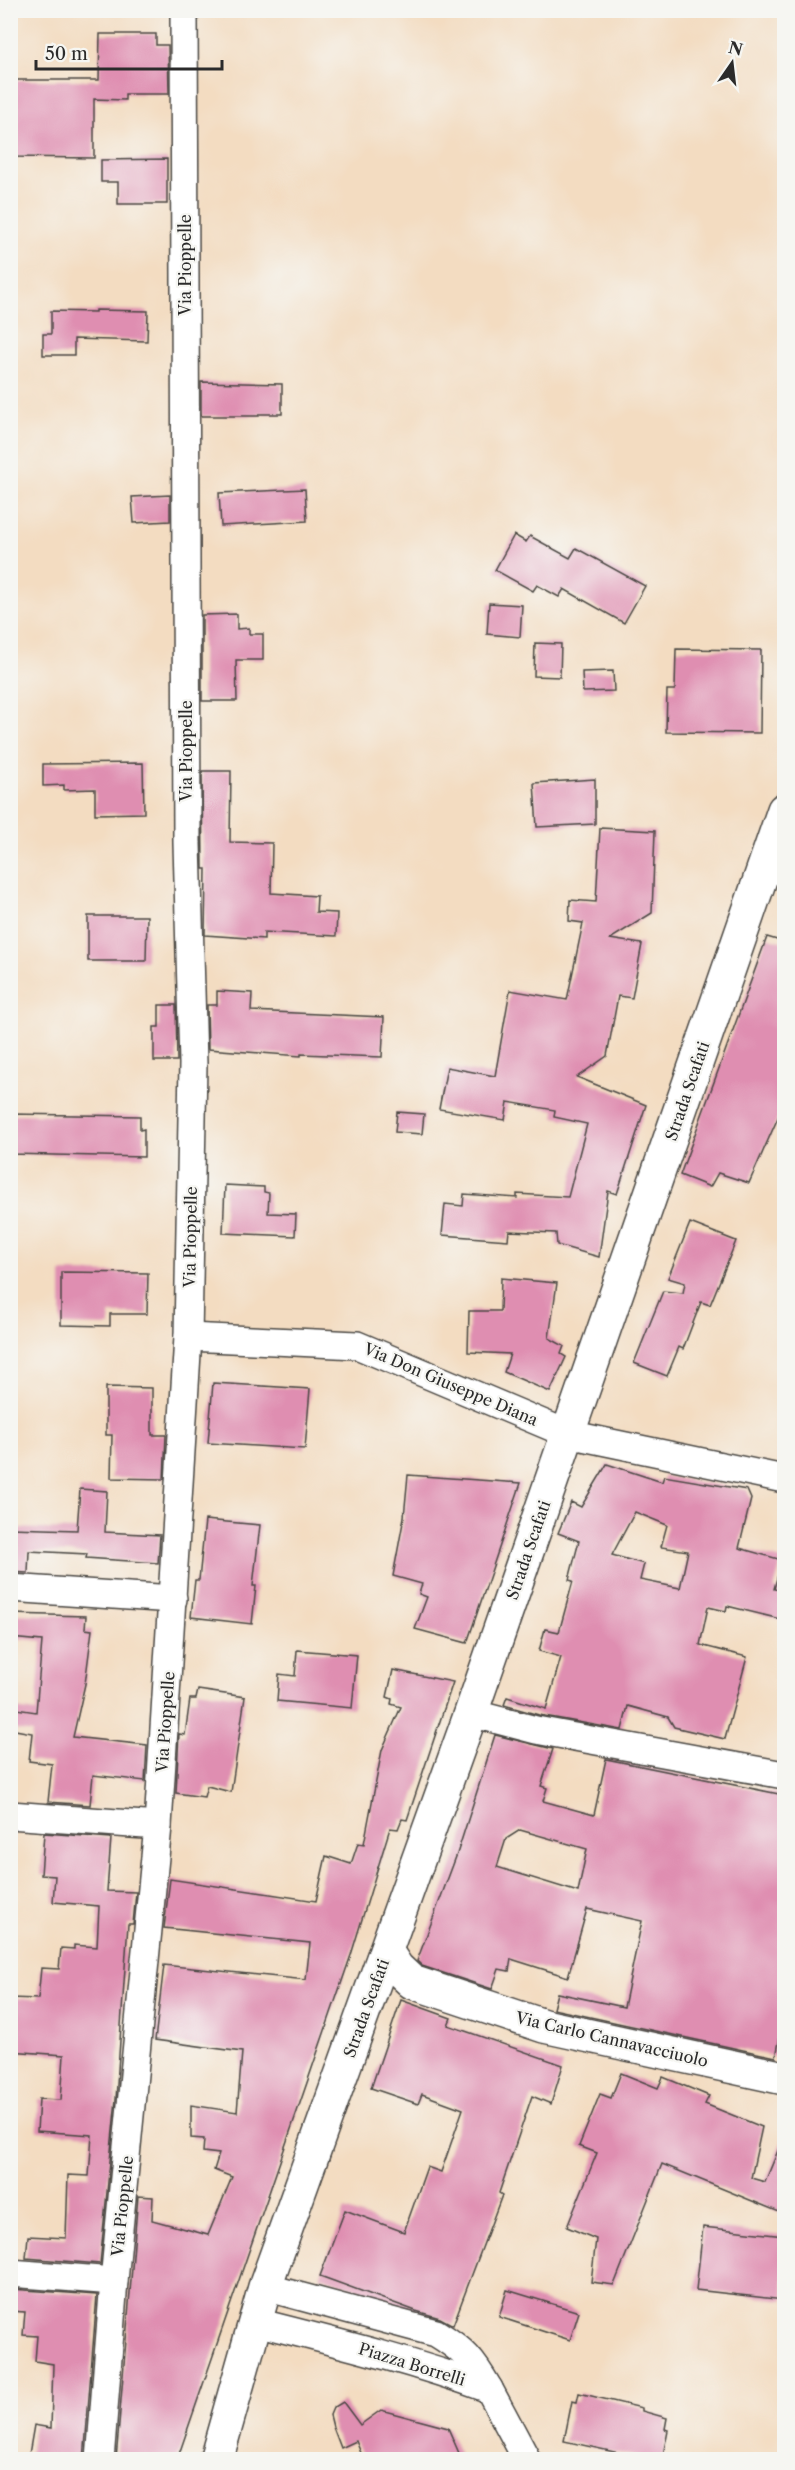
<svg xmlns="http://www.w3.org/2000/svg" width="795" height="2470" font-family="'Libre Caslon Text',serif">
  <rect width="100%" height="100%" fill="#f6f6f2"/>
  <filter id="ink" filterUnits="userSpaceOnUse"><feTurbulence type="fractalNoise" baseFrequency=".0167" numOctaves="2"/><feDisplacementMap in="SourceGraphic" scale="12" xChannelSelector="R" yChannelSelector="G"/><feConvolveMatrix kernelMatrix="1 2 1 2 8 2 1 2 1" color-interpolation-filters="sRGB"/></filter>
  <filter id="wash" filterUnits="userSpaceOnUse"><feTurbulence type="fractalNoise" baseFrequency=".008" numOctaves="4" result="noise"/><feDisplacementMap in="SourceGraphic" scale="24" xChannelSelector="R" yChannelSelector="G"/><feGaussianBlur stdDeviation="1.35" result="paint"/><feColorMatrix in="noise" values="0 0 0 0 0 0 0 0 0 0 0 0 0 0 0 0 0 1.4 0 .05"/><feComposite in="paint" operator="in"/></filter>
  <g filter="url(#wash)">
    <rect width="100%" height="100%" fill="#f3dcc1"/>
    <g id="blocks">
      <g fill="#df8eb1" fill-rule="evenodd">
        <polygon points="100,34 156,34 156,45 168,45 169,94 125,94 125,100 94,99 94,158 10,157 10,80 99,80"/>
        <polygon points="167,159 167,204 118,204 118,182 101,182 101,160"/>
        <polygon points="95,310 148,311 147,341 74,339 74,355 43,355 43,334 51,334 51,311 95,312"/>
        <polygon points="201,382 282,384 282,414 259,414 259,416 201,416"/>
        <polygon points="305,489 307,521 221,526 219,493"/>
        <polygon points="170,495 170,521 134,523 132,497"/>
        <polygon points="514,535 526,542 530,536 570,558 576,548 645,586 624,623 564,589 559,597 537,585 533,591 495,570"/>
        <polygon points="489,603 522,605 520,637 487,634"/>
        <polygon points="237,614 237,629 249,628 249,634 263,634 263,660 236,660 237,701 202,701 202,615"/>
        <polygon points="535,643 561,644 560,677 534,676"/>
        <polygon points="676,649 761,650 760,733 666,732 667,690 675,690"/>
        <polygon points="613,671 614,691 583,692 582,672"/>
        <polygon points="143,763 144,813 95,814 95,789 64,790 64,785 43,786 43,764"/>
        <polygon points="202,771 231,771 230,842 272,843 271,893 317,896 316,912 337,913 336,936 264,932 264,939 205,935 206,869 203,869"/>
        <polygon points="595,779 595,824 537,827 534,783"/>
        <polygon points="600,828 655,831 652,913 610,939 642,944 632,998 618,996 607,1056 577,1077 646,1105 617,1194 608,1191 599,1257 557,1245 556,1233 509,1231 508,1240 442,1235 445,1204 463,1206 464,1194 517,1198 517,1194 568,1197 587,1124 554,1117 555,1110 508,1102 505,1120 439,1109 447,1067 495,1076 510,990 567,1000 583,923 569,921 570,900 596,902"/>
        <polygon points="88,916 147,916 146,961 88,961"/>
        <polygon points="767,937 784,942 784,1104 749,1183 718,1173 710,1187 680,1175"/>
        <polygon points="217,991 252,993 251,1011 384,1017 382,1057 301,1054 301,1056 208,1049 207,1005 217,1005"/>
        <polygon points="159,1005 176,1005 177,1061 154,1061 154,1027 159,1027"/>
        <polygon points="397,1112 424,1114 422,1134 395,1132"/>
        <polygon points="10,1114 140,1116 140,1130 144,1129 144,1157 10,1154"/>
        <polygon points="225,1185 264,1187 264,1192 269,1193 268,1213 296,1214 295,1236 223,1233"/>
        <polygon points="690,1223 736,1241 710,1305 701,1302 683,1349 679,1347 667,1376 634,1363 663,1291 683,1293 685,1283 668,1278"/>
        <polygon points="61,1272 148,1273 147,1314 110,1314 110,1326 61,1325"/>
        <polygon points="501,1278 557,1283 549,1338 564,1346 561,1354 566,1357 550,1392 504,1372 510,1354 468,1352 469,1311 500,1311"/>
        <polygon points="213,1383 310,1389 305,1449 208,1443"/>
        <polygon points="106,1387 152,1388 152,1435 166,1435 164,1479 111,1478 112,1435 106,1435"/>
        <path d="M 607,1464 L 662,1482 L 664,1476 L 747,1490 L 751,1499 L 739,1548 L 782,1560 L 774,1589 L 784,1591 L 784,1620 L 727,1606 L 726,1611 L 708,1607 L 700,1645 L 747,1657 L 725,1739 L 674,1727 L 668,1717 L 628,1706 L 622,1730 L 539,1715 L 504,1705 L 507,1697 L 546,1709 L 561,1657 L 539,1651 L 545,1629 L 559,1632 L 573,1581 L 569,1580 L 579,1541 L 558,1533 L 571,1502 L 581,1507 ZM 635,1512 L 667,1525 L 661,1547 L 688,1551 L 680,1588 L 640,1580 L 644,1564 L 612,1555 Z"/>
        <polygon points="408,1475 521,1483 467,1643 415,1629 427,1597 419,1594 422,1584 393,1576 404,1517"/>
        <polygon points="80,1489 107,1491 105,1532 160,1535 158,1563 86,1558 87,1554 29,1551 28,1573 10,1572 10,1528 77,1530"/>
        <polygon points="205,1520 260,1525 253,1586 256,1586 252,1624 191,1617 195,1580 199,1580"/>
        <polygon points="10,1614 86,1616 85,1629 92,1630 85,1684 73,1737 147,1745 145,1781 93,1775 90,1805 48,1802 52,1764 29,1761 32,1733 10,1729 10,1708 36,1712 42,1641 10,1638"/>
        <polygon points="297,1650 357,1655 352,1708 277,1701 279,1674 295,1676"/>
        <polygon points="393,1670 453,1682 407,1820 402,1819 398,1829 390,1828 351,1955 177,2460 116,2460 138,2196 153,2197 152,2220 208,2235 232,2177 214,2170 219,2154 203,2152 204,2139 191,2138 191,2105 237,2112 242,2052 155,2040 164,1965 306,1980 310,1943 164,1928 170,1879 316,1901 326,1856 351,1864 358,1843 364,1844 382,1750 401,1707 391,1704 392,1699 387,1697"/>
        <polygon points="198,1690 245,1697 231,1792 207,1786 204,1797 176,1793 179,1734 185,1735 190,1699 196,1699"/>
        <path d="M 495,1735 L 553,1749 L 541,1786 L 547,1788 L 543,1801 L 594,1815 L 606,1759 L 784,1795 L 784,2016 L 776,2057 L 553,2009 L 557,1993 L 624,2007 L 642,1921 L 587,1909 L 568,1977 L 511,1959 L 509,1971 L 499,1969 L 492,1989 L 422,1966 L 417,1961 L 457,1854 ZM 520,1830 L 587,1849 L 578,1892 L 497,1867 L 506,1839 Z"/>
        <polygon points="44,1833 111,1838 107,1891 136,1892 133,1924 128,1924 116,2099 100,2264 26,2258 28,2236 66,2238 68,2175 89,2176 92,2135 37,2131 39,2099 61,2100 64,2055 10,2051 10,1998 38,1999 41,1968 59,1969 61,1948 74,1949 74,1945 97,1947 99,1906 53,1902 55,1876 41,1875"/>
        <polygon points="401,2000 451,2018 448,2025 563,2065 551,2104 532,2096 499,2193 502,2195 453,2325 440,2318 416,2311 320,2276 345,2210 404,2232 427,2167 441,2172 463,2109 422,2094 418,2104 371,2088"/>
        <polygon points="621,2073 658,2088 663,2077 709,2096 705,2104 762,2127 751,2178 765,2182 784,2136 784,2214 662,2164 614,2285 591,2282 596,2239 567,2227 597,2153 579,2146 600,2094 611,2098"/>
        <polygon points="703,2227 784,2236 784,2300 696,2290"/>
        <polygon points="10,2289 97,2295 84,2460 28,2460 34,2425 51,2428 53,2364 35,2361 37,2336 23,2335 25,2312 10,2311"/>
        <polygon points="507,2290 579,2312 570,2340 499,2317"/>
        <polygon points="579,2393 642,2408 642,2411 667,2418 665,2429 668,2430 662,2460 651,2460 564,2441 572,2401 577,2402"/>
        <polygon points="343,2402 360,2425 381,2410 448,2428 462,2460 364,2460 356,2441 341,2448 333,2427 330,2415 333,2408"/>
      </g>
    </g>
  </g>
  <g filter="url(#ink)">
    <use href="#blocks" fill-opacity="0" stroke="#494642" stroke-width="1.5"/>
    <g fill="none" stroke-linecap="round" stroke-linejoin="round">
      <defs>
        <g id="street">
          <polyline points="188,1337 357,1345 568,1434 784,1479"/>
          <polyline points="10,1588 173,1599"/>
          <polyline points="471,1713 536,1730 784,1775"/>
          <polyline points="10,1815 158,1826"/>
          <polyline points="10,2273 114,2281"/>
          <path d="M 265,2287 L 436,2333 C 464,2350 473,2361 489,2389"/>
          <path d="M 256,2322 C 335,2342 413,2361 489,2389 L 527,2460"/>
          <polyline points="100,2460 114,2281 158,1826 188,1337 193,1064 187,843 184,10"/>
        </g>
        <g id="secondary">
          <polyline points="386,1951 397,1968 412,1982 544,2026 784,2078"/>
          <polyline points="216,2460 265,2287 471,1713 784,810"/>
        </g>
      </defs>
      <use href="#street" stroke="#494642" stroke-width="30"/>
      <use href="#secondary" stroke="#494642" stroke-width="36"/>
      <use href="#street" stroke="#fff" stroke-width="27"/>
      <use href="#secondary" stroke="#fff" stroke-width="33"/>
    </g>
  </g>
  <g text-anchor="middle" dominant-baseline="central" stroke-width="4.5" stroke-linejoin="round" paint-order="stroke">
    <g font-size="16" fill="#2b2b2b" stroke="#f6f6f2">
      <text transform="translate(185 265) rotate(-90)">Via Pioppelle</text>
      <text transform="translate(186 751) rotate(-90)">Via Pioppelle</text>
      <text transform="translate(687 1091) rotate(-71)">Strada Scafati</text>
      <text transform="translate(190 1237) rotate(-89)">Via Pioppelle</text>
      <text transform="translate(451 1384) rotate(23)">Via Don Giuseppe Diana</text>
      <text transform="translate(528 1550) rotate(-71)">Strada Scafati</text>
      <text transform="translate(165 1722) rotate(-86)">Via Pioppelle</text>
      <text transform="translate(366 2008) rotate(-70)">Strada Scafati</text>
      <text transform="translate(612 2039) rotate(13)">Via Carlo Cannavacciuolo</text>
      <text transform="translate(122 2206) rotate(-84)">Via Pioppelle</text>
      <text transform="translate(412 2364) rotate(17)">Piazza Borrelli</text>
    </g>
  </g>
  <rect width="795" height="2470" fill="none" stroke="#f6f6f2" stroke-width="36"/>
  <g transform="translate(732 63) rotate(14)" stroke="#f6f6f2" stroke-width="4.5" paint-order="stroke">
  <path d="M0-4.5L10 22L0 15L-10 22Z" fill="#2b2b2b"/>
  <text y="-9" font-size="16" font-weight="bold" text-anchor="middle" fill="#2b2b2b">N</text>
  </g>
  <path d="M36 60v9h186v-9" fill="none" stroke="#2b2b2b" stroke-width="3"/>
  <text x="45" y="60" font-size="18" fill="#2b2b2b" stroke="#f6f6f2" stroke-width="4.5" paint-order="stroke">50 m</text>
</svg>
